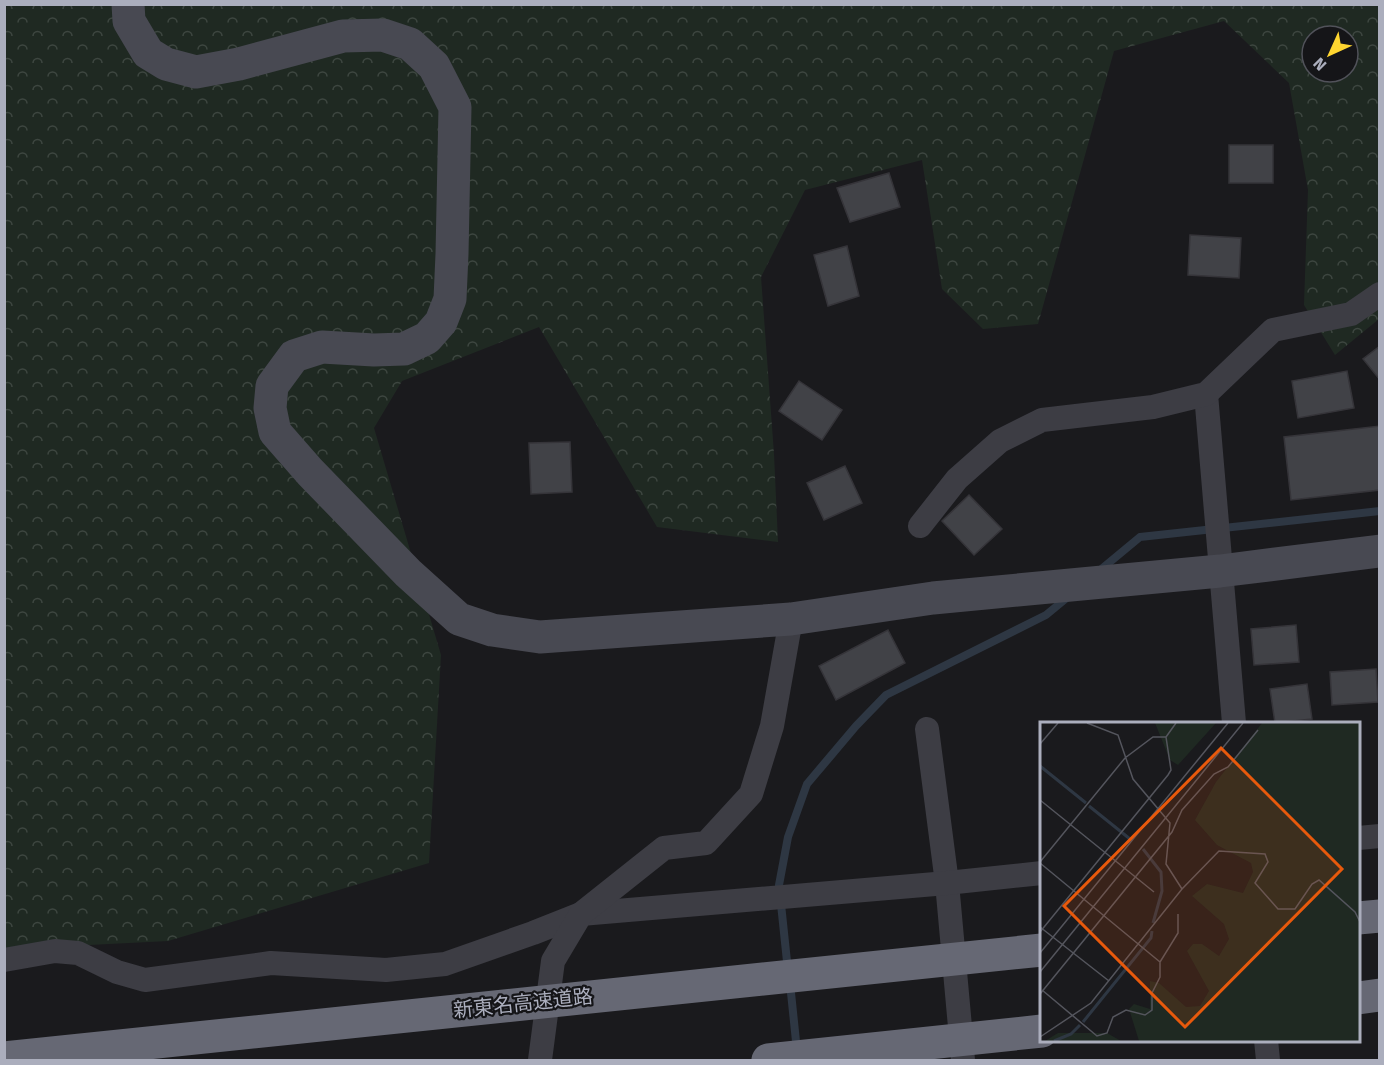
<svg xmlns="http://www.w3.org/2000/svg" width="1384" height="1065" font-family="'Fira Sans','Noto Sans JP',sans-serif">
  <defs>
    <pattern id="forest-crowns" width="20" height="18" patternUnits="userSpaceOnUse" patternTransform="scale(1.5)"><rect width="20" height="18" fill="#1f2922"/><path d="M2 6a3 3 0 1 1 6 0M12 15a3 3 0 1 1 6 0" fill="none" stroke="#3d4640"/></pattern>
  </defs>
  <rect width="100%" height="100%" fill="#1a1a1d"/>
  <path fill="url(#forest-crowns)" fill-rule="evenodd" d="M 4,5 L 1379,5 L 1379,319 L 1335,355 L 1304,305 L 1308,190 L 1289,83 L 1224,21 L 1114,51 L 1038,324 L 983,329 L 942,289 L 922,160 L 805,190 L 761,277 L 774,454 L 778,542 L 657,527 L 539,327 L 402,381 L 374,428 L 441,655 L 429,863 L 168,941 L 29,948 L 5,954 ZM 1312,36 L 1348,36 L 1348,72 L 1312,72 Z"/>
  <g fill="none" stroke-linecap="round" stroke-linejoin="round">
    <g stroke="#2e3743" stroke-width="8">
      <polyline points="1099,571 1140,537 1380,511"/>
      <polyline points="788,971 779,885 788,837 807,784 856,726 886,695 1046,615 1069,596"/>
      <polyline points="790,983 797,1051"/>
    </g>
  </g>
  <g fill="#414247" stroke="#353439" stroke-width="1.5">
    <rect x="1229" y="145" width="44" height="38"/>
    <polygon points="889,173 900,207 850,222 837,188"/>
    <polygon points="1190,235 1241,238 1239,278 1188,275"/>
    <polygon points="847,246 859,296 828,306 814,255"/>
    <polygon points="1380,346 1380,380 1363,359"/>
    <polygon points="1347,371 1354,408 1298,418 1292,381"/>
    <polygon points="799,381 842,410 822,440 779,411"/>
    <polygon points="1380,426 1380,490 1291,500 1284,437"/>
    <polygon points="570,442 572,492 531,494 529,443"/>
    <polygon points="845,466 862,503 824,520 807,483"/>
    <polygon points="969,495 1002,529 974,555 942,521"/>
    <polygon points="1296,625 1299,662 1254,665 1251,629"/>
    <polygon points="888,630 905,663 836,700 819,666"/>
    <polygon points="1376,669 1378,702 1332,705 1330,672"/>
    <polygon points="1307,684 1312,719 1275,723 1270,689"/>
  </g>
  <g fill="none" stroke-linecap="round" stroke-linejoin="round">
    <g stroke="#3d3d44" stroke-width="24">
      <polyline points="1206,394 1234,723"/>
      <polyline points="920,526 957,479 1000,441 1042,420 1153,407 1206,394 1273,330 1351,314 1380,294"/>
      <polyline points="927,729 947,883 963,1060"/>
      <polyline points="1358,838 1380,836"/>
      <polyline points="4,960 55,951 78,953 117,972 145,980 271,963 386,970 445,964 533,933 581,914 947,883 1042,873"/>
      <polyline points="1266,1040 1268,1060"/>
      <polyline points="540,1060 553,961 581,914 664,848 706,843 751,794 772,726 791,619"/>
    </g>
    <polyline stroke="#484952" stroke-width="33" points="128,4 129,21 148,53 166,64 196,72 239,64 343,36 383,35 410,44 434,66 455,107 452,254 450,299 441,322 427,338 404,349 374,350 322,347 294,356 272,386 270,408 275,432 310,472 408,573 459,619 492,630 540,637 791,619 933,598 1220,571 1380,551"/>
    <g stroke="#666874" stroke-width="33">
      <polyline points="1358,918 1380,916"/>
      <polyline points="1358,998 1380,995"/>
      <polyline points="4,1058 1042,950"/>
      <polyline points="768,1060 1042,1031"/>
    </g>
  </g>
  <g text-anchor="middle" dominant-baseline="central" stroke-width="4.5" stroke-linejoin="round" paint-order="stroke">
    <g font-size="20" fill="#abaebd" stroke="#151518">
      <text transform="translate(523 1003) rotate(-6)">新東名高速道路</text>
    </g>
  </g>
  <g transform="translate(1040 722)">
    <rect width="320" height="320" fill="#1a1a1d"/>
    <path d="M 115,1 L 176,1 L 138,43 L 130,38 ZM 222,1 L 319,1 L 319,319 L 99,319 L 89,287 L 94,282 L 110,287 L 110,259 L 119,261 L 146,285 L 160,284 L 169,269 L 147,229 L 153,222 L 162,222 L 179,234 L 189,217 L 184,202 L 152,174 L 167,162 L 203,171 L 213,150 L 211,141 L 177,123 L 155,98 L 176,60 ZM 18,311 L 67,311 L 81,319 L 5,319 Z" fill="#1f2922"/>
    <path fill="none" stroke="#2e3743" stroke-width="3" d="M 0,44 L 46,81M 49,84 L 90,117M 103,127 L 121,150 L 122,169 L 113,201M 43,300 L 111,216 L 112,209M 14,319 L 31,312 L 40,303"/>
    <path fill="none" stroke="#54555d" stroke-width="1.5" d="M 47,1 L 78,13 L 93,57 L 130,101 L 126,142 L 142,167M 0,22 L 18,1M 0,78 L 114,170M 0,140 L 85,36 L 113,15 L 126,15M 0,141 L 120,240M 0,205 L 69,259M 0,210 L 128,53 L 131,48 L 126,15 L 136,1M 0,231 L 188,1M 0,250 L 203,1M 2,268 L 57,314 L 67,311 L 73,295 L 86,288 L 105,293 L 112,288 L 112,271 L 120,255 L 120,240 L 138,211 L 138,192M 0,272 L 132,110 L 142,88 L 174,52 L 188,45 L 218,8M 0,315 L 51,281 L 142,167 L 179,129 L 225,132 L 228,140 L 215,161 L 238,187 L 255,187 L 272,162 L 279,158 L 315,190 L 320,200"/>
    <path fill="#e8590c" fill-opacity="0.15" stroke="#e8590c" stroke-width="3" d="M 181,26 L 302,147 L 145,305 L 24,184 Z"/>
    <rect width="320" height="320" fill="none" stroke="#abaebd" stroke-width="3"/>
  </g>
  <rect width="1384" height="1065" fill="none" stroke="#abaebd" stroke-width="12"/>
  <g transform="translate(1330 54) rotate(225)"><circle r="28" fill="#151518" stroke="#51525a" stroke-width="1.5"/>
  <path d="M0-4.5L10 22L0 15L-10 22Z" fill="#ffd630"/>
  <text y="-9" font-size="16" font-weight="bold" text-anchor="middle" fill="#abaebd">N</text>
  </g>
</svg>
